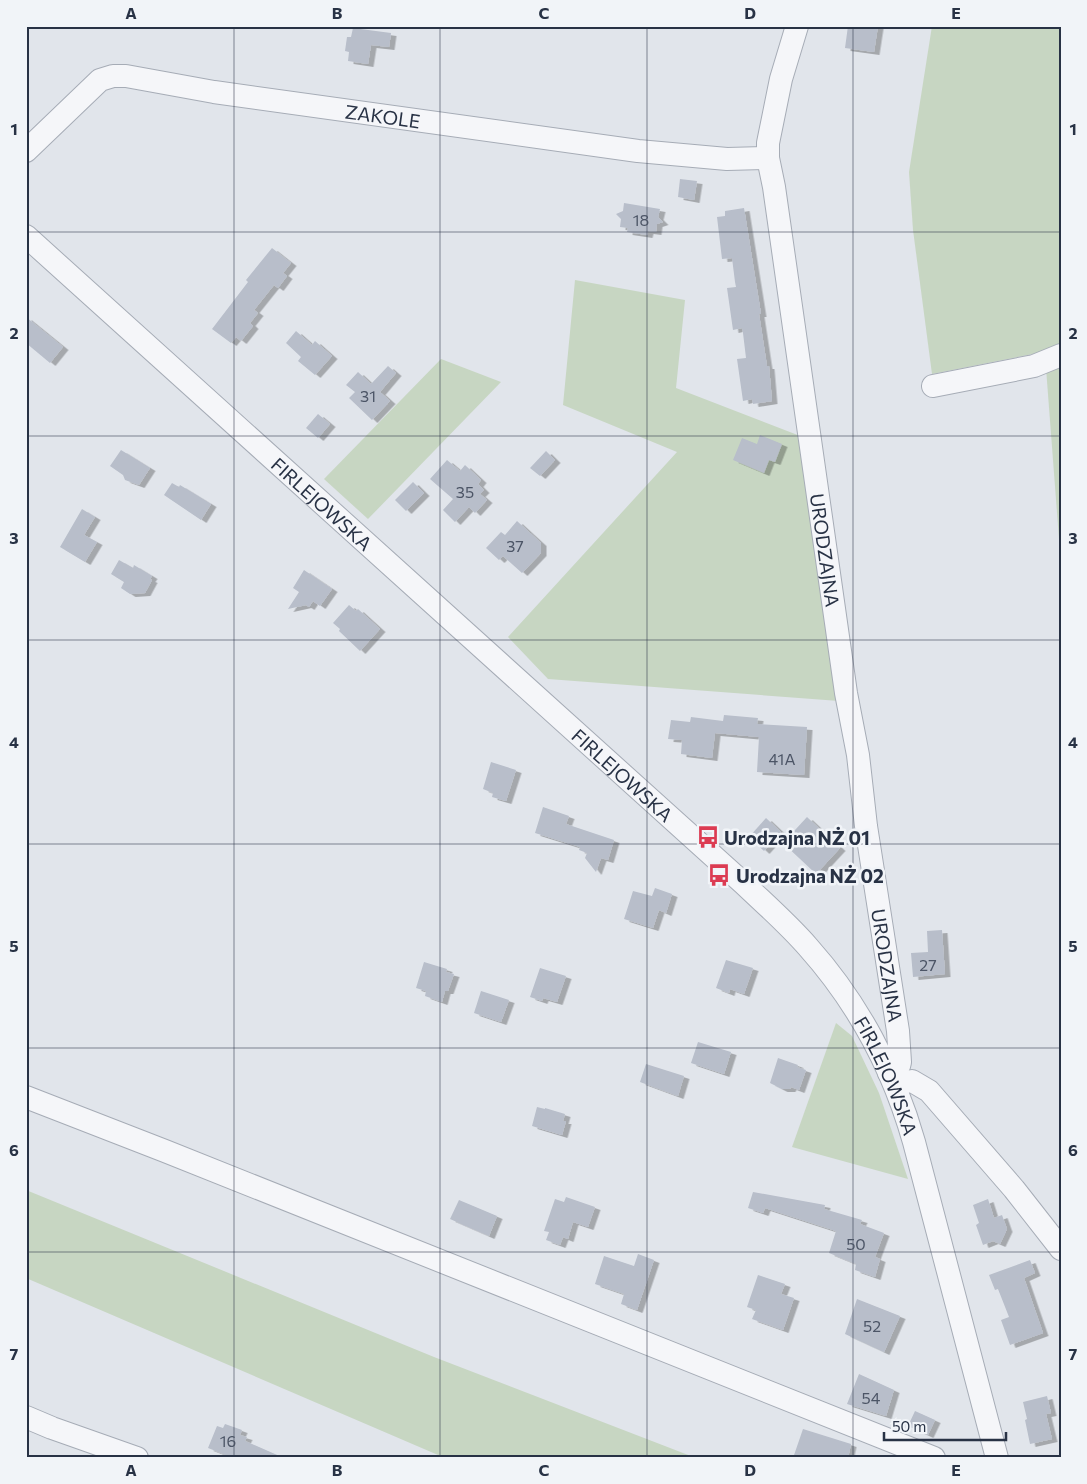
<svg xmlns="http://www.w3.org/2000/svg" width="1087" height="1484" font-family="Commissioner,sans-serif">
  <defs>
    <filter id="shadow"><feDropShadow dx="5.5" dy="3" stdDeviation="0" flood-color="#0004"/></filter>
  </defs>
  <rect width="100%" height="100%" fill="#e1e5eb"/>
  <g fill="#c7d6c2">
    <polygon points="932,26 1061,26 1061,345 1043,352 932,374 913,230 909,172"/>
    <polygon points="575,280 685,300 676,388 808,439 839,701 548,679 508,637 677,452 563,405"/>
    <polygon points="441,359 501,382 368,519 324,479"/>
    <polygon points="1061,362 1061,565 1046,368"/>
    <polygon points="836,1023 852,1036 879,1093 908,1179 792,1147"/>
    <polygon points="26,1190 434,1357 696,1458 445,1458 26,1278"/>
  </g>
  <g fill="#b8beca" filter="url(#shadow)">
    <polygon points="848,26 878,26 874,52 845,48"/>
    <polygon points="353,28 391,33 389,47 371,45 368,64 348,61 349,52 345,51 347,37 351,37"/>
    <polygon points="680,179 697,181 694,200 678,197"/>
    <polygon points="624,203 660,209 658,217 663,222 657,224 656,232 648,231 647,235 627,232 628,228 620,227 621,219 616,214 623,211"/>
    <polygon points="744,208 761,314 759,314 767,366 769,366 772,401 753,404 752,399 743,401 737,359 746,358 743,333 742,328 733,330 727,288 736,287 735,282 732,258 722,259 717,217 725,216 725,211"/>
    <polygon points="272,248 291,263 283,273 287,276 278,288 274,285 254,310 258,313 250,323 253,326 241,341 236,337 231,343 212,329 248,282 246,280"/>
    <polygon points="26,317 63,347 50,363 26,343"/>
    <polygon points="296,331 312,345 315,341 332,356 315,375 298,361 301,357 286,343"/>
    <polygon points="388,366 396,373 380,392 390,401 372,420 349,398 355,392 346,385 358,372 371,384"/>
    <polygon points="318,414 330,424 318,438 306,428"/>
    <polygon points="760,435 782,444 775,462 769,460 764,473 733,460 742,438 757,444"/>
    <polygon points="121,450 150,468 139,485 125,480 123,475 110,466"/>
    <polygon points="546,451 555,460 540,476 530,468"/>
    <polygon points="447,460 460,471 465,465 481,480 478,484 484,490 480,494 487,500 475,513 469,507 455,522 443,510 453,499 430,479"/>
    <polygon points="413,482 424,493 406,511 395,500"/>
    <polygon points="172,483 179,487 180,485 211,504 201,520 164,495"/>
    <polygon points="82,509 95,517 84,535 97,542 85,562 60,547"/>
    <polygon points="517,521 541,543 541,553 522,573 503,556 499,560 486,548 501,532 505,535"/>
    <polygon points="119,560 133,568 134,565 152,576 150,579 152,580 145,593 130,594 121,588 124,582 111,574"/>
    <polygon points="304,570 332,589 320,606 313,601 309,607 306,605 288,609 299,592 293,588"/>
    <polygon points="349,605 356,611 358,609 380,629 360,651 339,631 340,629 333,623"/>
    <polygon points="724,715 758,718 757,724 807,727 804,775 757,772 759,737 715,733 712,758 681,754 682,740 668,739 671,720 690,722 691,717 723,721"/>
    <polygon points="491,762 516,770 506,801 492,797 493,793 483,789"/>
    <polygon points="543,807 569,816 566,824 614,840 608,860 601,858 596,872 585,858 587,853 579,850 580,847 535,833"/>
    <polygon points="807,817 840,848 816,874 783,843"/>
    <polygon points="766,818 781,832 764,851 749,837"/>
    <polygon points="655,888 672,894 666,913 659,910 653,928 624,919 633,891 652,896"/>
    <polygon points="942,930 945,974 913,977 911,953 928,952 927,931"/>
    <polygon points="726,960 753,968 744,994 730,989 729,993 716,988"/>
    <polygon points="424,962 447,969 446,972 454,974 448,991 445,991 442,1002 425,996 426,991 416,988"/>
    <polygon points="540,968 566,976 557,1002 543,998 542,1001 530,997"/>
    <polygon points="481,991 509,1000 501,1022 474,1013"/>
    <polygon points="698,1042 731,1052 724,1074 691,1063"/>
    <polygon points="778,1058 798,1065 797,1067 806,1070 799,1090 791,1087 790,1089 782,1089 770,1083"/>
    <polygon points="646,1064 684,1076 678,1096 640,1082"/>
    <polygon points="537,1107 545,1109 545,1108 565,1114 563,1121 566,1121 562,1135 532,1126"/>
    <polygon points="753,1192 825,1205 824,1209 862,1220 860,1224 884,1233 875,1257 880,1259 875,1277 855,1270 856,1264 829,1253 836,1231 765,1208 763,1213 748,1208"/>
    <polygon points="566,1197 595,1207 588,1227 573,1222 568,1239 563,1237 560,1245 546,1240 549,1232 544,1231 555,1199 564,1202"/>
    <polygon points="988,1199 994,1218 1002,1215 1007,1229 1000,1244 993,1241 983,1245 976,1225 979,1223 973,1205"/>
    <polygon points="459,1200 497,1216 489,1236 450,1219"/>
    <polygon points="638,1254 654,1260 637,1310 621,1304 624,1294 595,1284 604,1256 634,1266"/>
    <polygon points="1030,1260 1035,1273 1024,1278 1043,1333 1010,1345 1001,1320 1009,1317 998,1289 995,1290 989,1275"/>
    <polygon points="758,1275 785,1284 781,1294 794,1298 783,1330 752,1319 756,1310 747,1307"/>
    <polygon points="857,1299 900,1316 884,1352 845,1334"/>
    <polygon points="859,1374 894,1390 886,1416 847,1404"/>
    <polygon points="1047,1396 1051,1413 1046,1414 1052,1439 1030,1444 1025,1420 1027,1419 1023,1402"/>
    <polygon points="915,1411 935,1420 928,1435 908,1426"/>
    <polygon points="225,1424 242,1430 240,1435 247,1437 245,1441 284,1458 234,1458 208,1448 217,1426 223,1428"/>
    <polygon points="803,1429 851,1444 848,1458 793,1458"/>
  </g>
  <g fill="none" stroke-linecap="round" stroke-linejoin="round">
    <defs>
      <g id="minor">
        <path id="s1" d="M 797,26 L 781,79 L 768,143 L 768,158 L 774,187 L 846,693 L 858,755 L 866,826 L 898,1031 L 900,1062 L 899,1066 L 889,1073"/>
        <path id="s2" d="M 26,151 L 100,80 L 113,76 L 126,76 L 214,92 L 638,151 L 727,159 L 768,158"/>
        <path id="s3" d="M 26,236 L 743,883 C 765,904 788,924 808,947 C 858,1003 894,1071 914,1142 L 997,1458"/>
        <polyline points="933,386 1034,366 1061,355"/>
        <polyline points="895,1084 912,1081 929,1091 1014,1189 1061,1249"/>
        <polyline points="26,1097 165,1151 934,1458"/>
        <polyline points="26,1417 52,1428 137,1458"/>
      </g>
    </defs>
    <use href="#minor" stroke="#a6acb6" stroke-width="24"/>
    <use href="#minor" stroke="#f5f6f9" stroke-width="22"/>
  </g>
  <path fill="none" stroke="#283245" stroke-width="1" stroke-opacity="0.55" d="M 234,26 L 234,1458M 440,26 L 440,1458M 647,26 L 647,1458M 853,26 L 853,1458M 26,232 L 1061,232M 26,436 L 1061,436M 26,640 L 1061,640M 26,844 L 1061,844M 26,1048 L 1061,1048M 26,1252 L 1061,1252"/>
  <defs>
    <symbol id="bus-bare" viewBox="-9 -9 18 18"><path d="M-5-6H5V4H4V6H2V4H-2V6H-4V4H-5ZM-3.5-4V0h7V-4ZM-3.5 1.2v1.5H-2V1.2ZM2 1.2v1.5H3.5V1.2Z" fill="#dc3b52" stroke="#f1f4f8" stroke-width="2.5" paint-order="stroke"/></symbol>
  </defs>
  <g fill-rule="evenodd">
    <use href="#bus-bare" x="692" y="821" width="32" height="32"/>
    <use href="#bus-bare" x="703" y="859" width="32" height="32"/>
  </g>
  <g text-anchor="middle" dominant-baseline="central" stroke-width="5" stroke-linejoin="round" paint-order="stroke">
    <g font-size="16" fill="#4c5566">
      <text x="641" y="219">18</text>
      <text x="368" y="395">31</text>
      <text x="465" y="491">35</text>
      <text x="515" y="545">37</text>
      <text x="782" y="758">41A</text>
      <text x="928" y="964">27</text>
      <text x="856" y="1243">50</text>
      <text x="872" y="1325">52</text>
      <text x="871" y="1397">54</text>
      <text x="228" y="1440">16</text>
    </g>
    <g font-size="19" fill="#283245" stroke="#f1f4f8">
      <text stroke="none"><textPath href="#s2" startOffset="389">ZAKOLE</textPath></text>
      <text stroke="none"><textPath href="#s3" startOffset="399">FIRLEJOWSKA</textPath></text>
      <text stroke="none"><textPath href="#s1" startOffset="532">URODZAJNA</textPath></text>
      <text stroke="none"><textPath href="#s3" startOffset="804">FIRLEJOWSKA</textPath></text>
      <text stroke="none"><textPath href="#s1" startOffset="952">URODZAJNA</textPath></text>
      <text stroke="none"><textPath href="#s3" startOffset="1209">FIRLEJOWSKA</textPath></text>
    </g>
    <g font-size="19" font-weight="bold" fill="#283245" stroke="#f1f4f8" text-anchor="start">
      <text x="724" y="837">Urodzajna NŻ 01</text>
      <text x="736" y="875">Urodzajna NŻ 02</text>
    </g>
  </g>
  <rect width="1087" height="1484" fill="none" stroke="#f1f4f8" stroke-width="55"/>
  <path d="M884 1432v8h122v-8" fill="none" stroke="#283245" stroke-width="2.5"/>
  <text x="892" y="1432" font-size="15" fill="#283245" stroke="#f1f4f8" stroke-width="4" paint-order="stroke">50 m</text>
  <rect x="28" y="28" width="1032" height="1428" fill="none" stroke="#283245" stroke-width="2"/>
  <g font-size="16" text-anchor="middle" font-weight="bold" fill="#283245">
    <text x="131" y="19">A</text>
    <text x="337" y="19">B</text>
    <text x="544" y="19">C</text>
    <text x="750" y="19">D</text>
    <text x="956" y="19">E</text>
    <text x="14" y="135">1</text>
    <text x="1073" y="135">1</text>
    <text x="14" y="339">2</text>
    <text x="1073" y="339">2</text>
    <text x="14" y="544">3</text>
    <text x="1073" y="544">3</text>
    <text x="14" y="748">4</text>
    <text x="1073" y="748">4</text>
    <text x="14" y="952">5</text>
    <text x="1073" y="952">5</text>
    <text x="14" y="1156">6</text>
    <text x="1073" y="1156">6</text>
    <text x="14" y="1360">7</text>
    <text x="1073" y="1360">7</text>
    <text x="131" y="1476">A</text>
    <text x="337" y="1476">B</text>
    <text x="544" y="1476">C</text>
    <text x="750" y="1476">D</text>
    <text x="956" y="1476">E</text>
  </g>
</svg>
